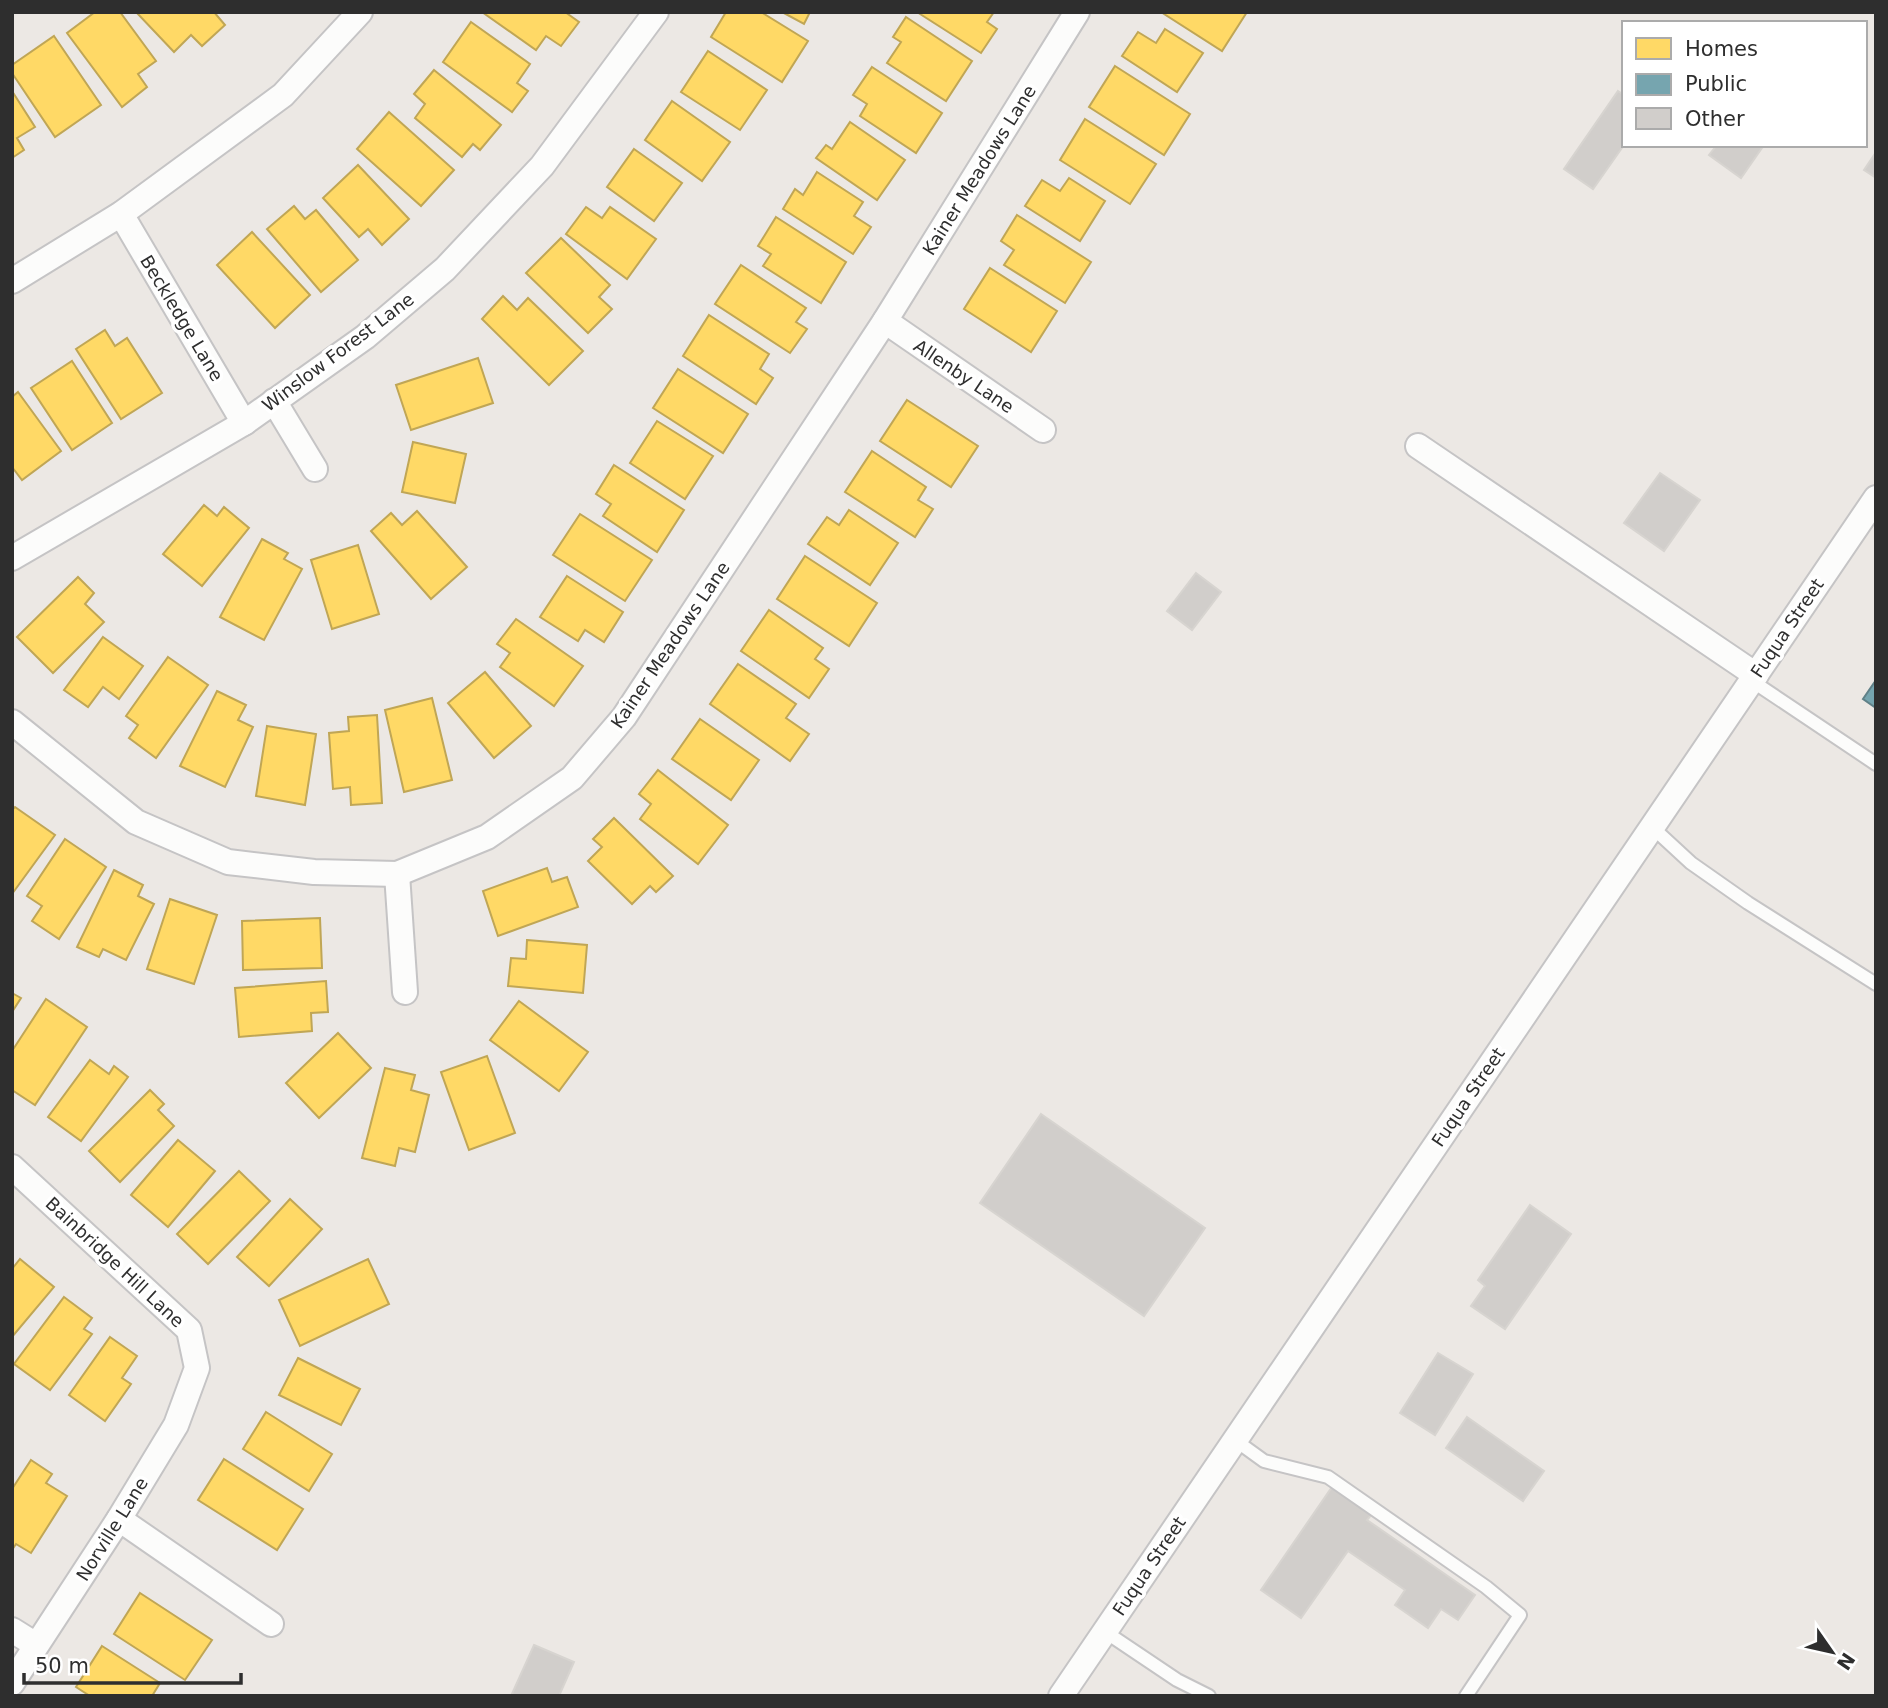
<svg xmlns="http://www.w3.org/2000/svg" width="1888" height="1708" font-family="'DejaVu Sans',sans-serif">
  <rect width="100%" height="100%" fill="#ece8e4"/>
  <g fill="#ffd966" stroke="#c0a655" stroke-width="2">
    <polygon points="95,12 120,12 156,61 138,74 147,87 122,107 67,33"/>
    <polygon points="136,12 214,12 225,25 202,46 191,35 174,52"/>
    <polygon points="482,12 565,12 579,22 561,46 546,36 536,50"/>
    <polygon points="726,12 761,12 808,41 782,82 711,37"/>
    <polygon points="782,12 810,12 804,24"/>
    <polygon points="917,12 994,12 987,22 997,29 981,53"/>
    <polygon points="1161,12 1247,12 1222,51"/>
    <polygon points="906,17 972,61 946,101 887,63 901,42 893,37"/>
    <polygon points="471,22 530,64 517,83 528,91 512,112 443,62"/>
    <polygon points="1165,29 1203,53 1177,92 1122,56 1138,32 1156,43"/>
    <polygon points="54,36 101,105 55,137 12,73 12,65"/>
    <polygon points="708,51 767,90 740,130 681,92"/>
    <polygon points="1115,66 1190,114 1164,155 1089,107"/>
    <polygon points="872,67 942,113 916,153 860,116 867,104 853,95"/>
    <polygon points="434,70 501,125 480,150 473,144 462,157 415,118 425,104 414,94"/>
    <polygon points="12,91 35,127 17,138 24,150 12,158"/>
    <polygon points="672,101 730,142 702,181 645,140"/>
    <polygon points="389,112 454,170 421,206 357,149"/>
    <polygon points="1085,119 1156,164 1130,204 1060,160"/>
    <polygon points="850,122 905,160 877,200 816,158 826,145 832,149"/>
    <polygon points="634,149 682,183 654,221 607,187"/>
    <polygon points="358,165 409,219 382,245 368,229 359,237 323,198"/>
    <polygon points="817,172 863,202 854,216 871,227 853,254 783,209 795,189 803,195"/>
    <polygon points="1069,178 1105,201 1080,241 1025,206 1042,180 1060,191"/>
    <polygon points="294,206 305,219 316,210 358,260 321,292 267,229"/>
    <polygon points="586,207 602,218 610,207 656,239 627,279 566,234"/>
    <polygon points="1017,215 1091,262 1065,303 1004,265 1014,250 1001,241"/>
    <polygon points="776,217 846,262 821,303 763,266 771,254 758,246"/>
    <polygon points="252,232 310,295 275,328 217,265"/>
    <polygon points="561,238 610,285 599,297 612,309 588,333 526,273"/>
    <polygon points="741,265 806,308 796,322 807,329 790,353 715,304"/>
    <polygon points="990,268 1057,311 1031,352 964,309"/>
    <polygon points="503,296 517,310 528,298 583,351 549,385 482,319"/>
    <polygon points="709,315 769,354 760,369 773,378 756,404 683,356"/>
    <polygon points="105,330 115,346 127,338 162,393 121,419 76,349"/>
    <polygon points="478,358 493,403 411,430 396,385"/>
    <polygon points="72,361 112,423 72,450 31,388"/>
    <polygon points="678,369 748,414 723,453 653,408"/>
    <polygon points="18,392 61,451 22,480 12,467 12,397"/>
    <polygon points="907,400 978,446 951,487 880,441"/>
    <polygon points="657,421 713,456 685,499 630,463"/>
    <polygon points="413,442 466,454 455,503 402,492"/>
    <polygon points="872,451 926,487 918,500 933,509 915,537 845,492"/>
    <polygon points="614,465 684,510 657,552 603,516 611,504 596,494"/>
    <polygon points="204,505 217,516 224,507 249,528 202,586 163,554"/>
    <polygon points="849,510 898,543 870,585 808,544 827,517 839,525"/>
    <polygon points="417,511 467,567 431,599 371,531 391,513 402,525"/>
    <polygon points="580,514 652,560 625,601 553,555"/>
    <polygon points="262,539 288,553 284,559 302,569 264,640 220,617"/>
    <polygon points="358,545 379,614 332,629 311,560"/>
    <polygon points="805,556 877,603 849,646 777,599"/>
    <polygon points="567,576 623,612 604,642 585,630 578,641 540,617"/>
    <polygon points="78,577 94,593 85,604 104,622 53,673 17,637"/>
    <polygon points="769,610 823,648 815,659 829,669 809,698 741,651"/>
    <polygon points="516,619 583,666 554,706 500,667 510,653 497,644"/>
    <polygon points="103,637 143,666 119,699 103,687 88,707 64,690"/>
    <polygon points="168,657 208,685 156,758 129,738 138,725 126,716"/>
    <polygon points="738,664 796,704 786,718 809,734 790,761 710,704"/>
    <polygon points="485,672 531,726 494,758 448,703"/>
    <polygon points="217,691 246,705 238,720 253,727 225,787 180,766"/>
    <polygon points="432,698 452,780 404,792 385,710"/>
    <polygon points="377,715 382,803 351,805 350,787 333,789 329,733 349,731 348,717"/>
    <polygon points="700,719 759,760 731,800 672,759"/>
    <polygon points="267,726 316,734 305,805 256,796"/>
    <polygon points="658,770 728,825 698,864 640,819 651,804 639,794"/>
    <polygon points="15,807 55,835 12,894 12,810"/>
    <polygon points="614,818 673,876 656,892 650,886 632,904 588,861 602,847 593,839"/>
    <polygon points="65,839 106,867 59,939 32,921 42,906 27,896"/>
    <polygon points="547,868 552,882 567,877 578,907 498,936 483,891"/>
    <polygon points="114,870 143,885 138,896 154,904 126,960 103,949 99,957 77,947"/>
    <polygon points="170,899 217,915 194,984 147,969"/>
    <polygon points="320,918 322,968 243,970 242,921"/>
    <polygon points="527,940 587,945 583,993 508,986 511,958 526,959"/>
    <polygon points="326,981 328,1012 311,1013 312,1031 239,1037 235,988"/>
    <polygon points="12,993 21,998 12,1012"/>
    <polygon points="46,999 87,1027 35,1105 12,1090 12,1051"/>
    <polygon points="519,1001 588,1052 559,1091 490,1040"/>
    <polygon points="338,1033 371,1068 319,1118 286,1083"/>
    <polygon points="487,1056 515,1133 469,1150 441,1072"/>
    <polygon points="90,1060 109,1074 114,1066 128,1077 81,1141 48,1117"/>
    <polygon points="385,1068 415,1075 411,1090 429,1095 415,1152 399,1148 395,1166 362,1158"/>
    <polygon points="150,1090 164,1104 158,1110 174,1126 120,1182 89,1151"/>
    <polygon points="178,1140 215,1171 168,1227 131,1195"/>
    <polygon points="239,1171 270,1201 208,1264 177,1234"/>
    <polygon points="290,1199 322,1229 269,1286 237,1257"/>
    <polygon points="20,1259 54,1287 12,1337 12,1269"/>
    <polygon points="368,1259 389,1304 300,1346 279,1300"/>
    <polygon points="64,1297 92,1318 84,1329 92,1334 50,1390 14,1364"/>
    <polygon points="110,1337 137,1356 122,1378 131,1384 105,1421 69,1395"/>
    <polygon points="298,1358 360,1389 341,1425 279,1395"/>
    <polygon points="266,1412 332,1454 309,1491 243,1449"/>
    <polygon points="224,1459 303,1509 277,1550 198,1500"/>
    <polygon points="31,1460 52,1474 46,1483 67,1496 31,1553 16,1544 12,1550 12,1489"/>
    <polygon points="140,1593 212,1640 185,1680 114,1634"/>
    <polygon points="102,1646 160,1683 152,1696 90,1696 76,1687"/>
  </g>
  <polygon fill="#76a5af" stroke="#608188" stroke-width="2" points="1876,680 1876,708 1863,699"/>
  <g fill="#d1cecb" stroke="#d7d4d0" stroke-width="2">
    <polygon points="1618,91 1624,95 1624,145 1593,189 1564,169"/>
    <polygon points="1717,145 1764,145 1741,178 1709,155"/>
    <polygon points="1876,152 1876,178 1864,170"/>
    <polygon points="1660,473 1700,500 1664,551 1624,523"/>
    <polygon points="1196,573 1221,592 1192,630 1167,611"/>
    <polygon points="1041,1114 1205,1228 1144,1316 980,1203"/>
    <polygon points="1530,1205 1571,1234 1505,1329 1471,1306 1485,1286 1478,1280"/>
    <polygon points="1438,1353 1473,1374 1435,1435 1400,1413"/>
    <polygon points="1467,1417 1544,1471 1523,1501 1446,1448"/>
    <polygon points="1332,1487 1372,1514 1367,1520 1475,1595 1458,1620 1441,1609 1428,1628 1395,1605 1405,1590 1348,1551 1301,1618 1261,1590"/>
    <polygon points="534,1645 574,1662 559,1696 511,1696"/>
  </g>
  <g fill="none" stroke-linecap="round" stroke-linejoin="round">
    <defs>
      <g id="service">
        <polyline points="1752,681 1876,764"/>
        <polyline points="1652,827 1691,863 1748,903 1876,984"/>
        <polyline points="1235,1440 1264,1461 1328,1477 1486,1587 1520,1615 1466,1696"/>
        <polyline points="1104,1631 1177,1680 1209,1696"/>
      </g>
      <g id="minor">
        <polyline points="121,214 244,423"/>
        <polyline points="12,281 121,214 283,95 360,12"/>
        <polyline points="885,321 1043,430"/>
        <polyline points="274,401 315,469"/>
        <polyline points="1418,446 1756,675"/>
        <polyline points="12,558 244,423 365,337 445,269 542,166 656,12"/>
        <polyline points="12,722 136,822 228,862 314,872 397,874 487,837 572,778 624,717 885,321 1077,12"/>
        <polyline points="397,874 405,992"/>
        <polyline points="12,1167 189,1330 197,1368 176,1425 119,1519 12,1683"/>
        <polyline points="119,1519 271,1624"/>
        <polyline points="12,1630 36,1645"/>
        <polyline points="1061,1696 1876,498"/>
      </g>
    </defs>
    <use href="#service" stroke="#c5c4c5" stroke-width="16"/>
    <use href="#minor" stroke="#c5c4c5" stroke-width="28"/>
    <use href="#service" stroke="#fcfcfb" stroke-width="12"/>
    <use href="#minor" stroke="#fcfcfb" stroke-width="24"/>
  </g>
  <g text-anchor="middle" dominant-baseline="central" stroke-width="7" stroke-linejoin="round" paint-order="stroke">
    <g font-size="18" fill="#2e2e2e" stroke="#fff">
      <text transform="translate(979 170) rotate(-58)">Kainer Meadows Lane</text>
      <text transform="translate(182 318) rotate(59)">Beckledge Lane</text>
      <text transform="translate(338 352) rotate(-37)">Winslow Forest Lane</text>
      <text transform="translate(964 376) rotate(34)">Allenby Lane</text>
      <text transform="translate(1787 628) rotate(-56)">Fuqua Street</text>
      <text transform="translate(670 645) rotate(-56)">Kainer Meadows Lane</text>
      <text transform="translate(1468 1097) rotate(-56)">Fuqua Street</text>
      <text transform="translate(115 1262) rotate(43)">Bainbridge Hill Lane</text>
      <text transform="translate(112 1529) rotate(-58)">Norville Lane</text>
      <text transform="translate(1149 1566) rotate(-56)">Fuqua Street</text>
    </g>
  </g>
  <rect width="1888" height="1708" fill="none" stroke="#2e2e2e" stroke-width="28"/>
  <rect x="1622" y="21" width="245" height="126" fill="#ffffff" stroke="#ababab" stroke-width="2"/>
  <rect x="1636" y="38" width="35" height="21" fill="#ffd966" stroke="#ababab" stroke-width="2"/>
  <text x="1685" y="56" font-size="21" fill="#2e2e2e">Homes</text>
  <rect x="1636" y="74" width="35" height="21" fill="#76a5af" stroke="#ababab" stroke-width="2"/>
  <text x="1685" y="91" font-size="21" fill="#2e2e2e">Public</text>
  <rect x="1636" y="108" width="35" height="21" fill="#d1cecb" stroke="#ababab" stroke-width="2"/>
  <text x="1685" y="126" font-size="21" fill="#2e2e2e">Other</text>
  <g transform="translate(1832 1652) rotate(124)" stroke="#ffffff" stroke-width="5" paint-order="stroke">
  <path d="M0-5L12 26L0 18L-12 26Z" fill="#2e2e2e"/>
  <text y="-10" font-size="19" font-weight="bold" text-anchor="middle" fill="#2e2e2e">N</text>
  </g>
  <path d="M24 1673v10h217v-10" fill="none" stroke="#2e2e2e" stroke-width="3.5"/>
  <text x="35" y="1673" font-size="21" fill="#2e2e2e" stroke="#ffffff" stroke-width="5" paint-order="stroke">50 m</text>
</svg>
